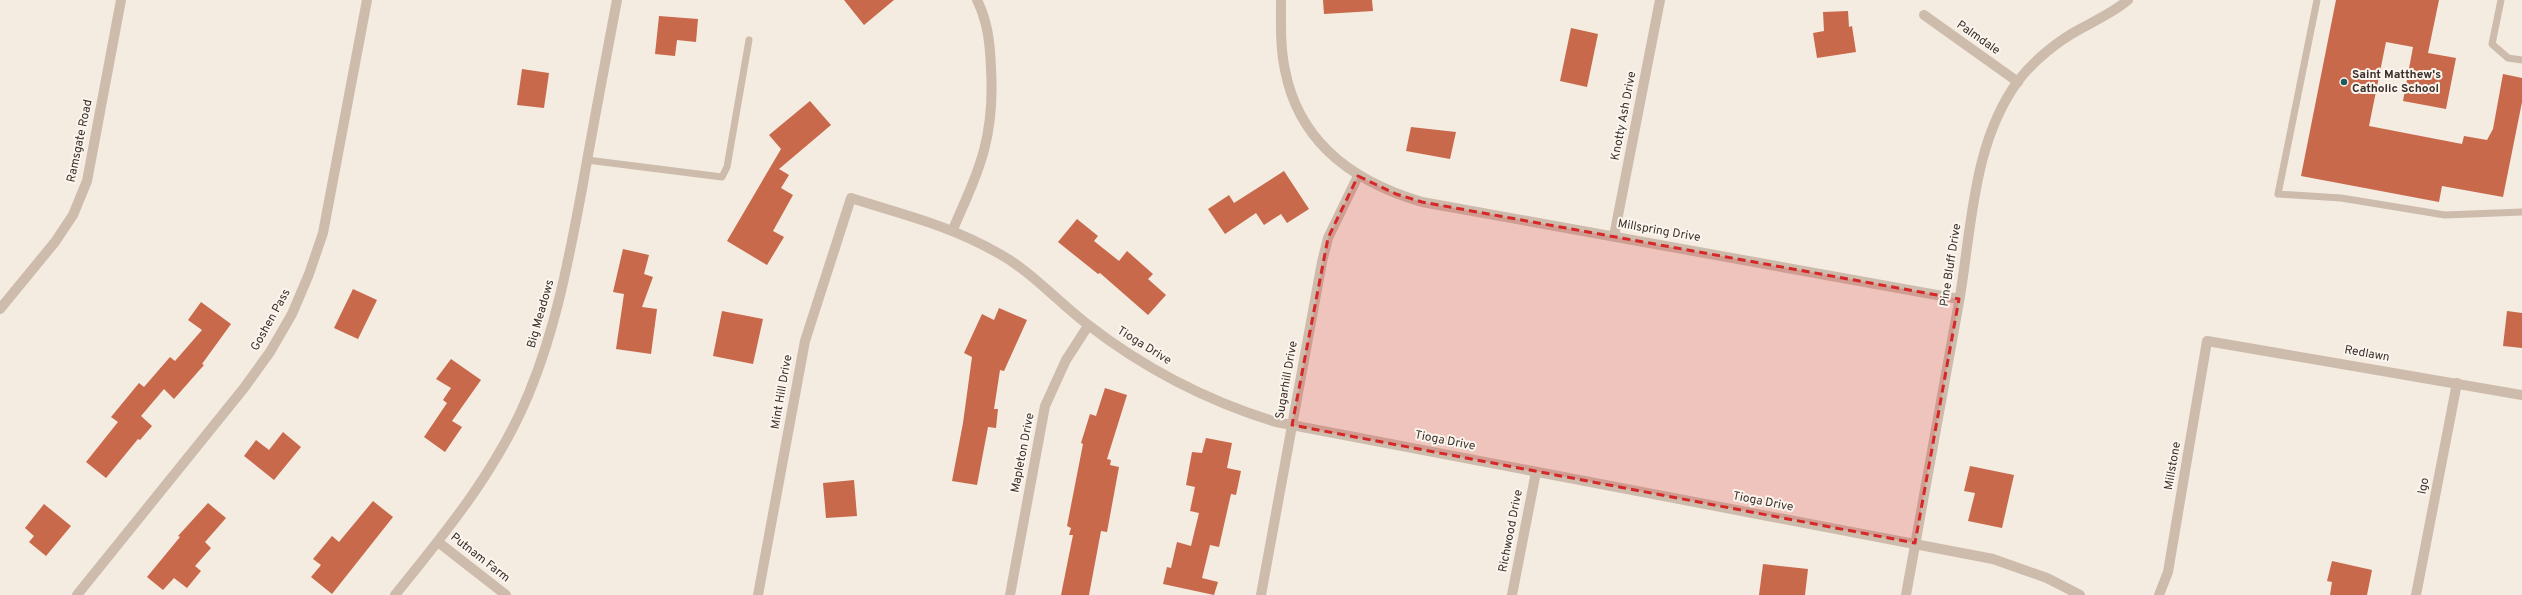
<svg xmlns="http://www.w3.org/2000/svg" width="2522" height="595" font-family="Overpass,sans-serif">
  <rect width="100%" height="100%" fill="#f4ebe1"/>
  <g fill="#c8694b">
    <polygon points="844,0 894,0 864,25"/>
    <polygon points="1323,0 1372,0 1373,11 1324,14"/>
    <polygon points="2336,0 2439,0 2428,53 2456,58 2446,109 2403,101 2413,47 2386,42 2369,126 2462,144 2464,136 2487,140 2493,129 2503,74 2522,78 2522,102 2503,197 2442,186 2439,202 2301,176"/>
    <polygon points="1848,11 1849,27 1852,26 1856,52 1817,58 1813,33 1824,31 1823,12"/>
    <polygon points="659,16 698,19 696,42 677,40 675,56 655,54"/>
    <polygon points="1571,28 1598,34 1587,87 1560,81"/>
    <polygon points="522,69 549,73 544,108 517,105"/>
    <polygon points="810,101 831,125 779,169 789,175 781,188 793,195 773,231 784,237 767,265 727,241 781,149 769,135"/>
    <polygon points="1411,127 1456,132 1450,159 1406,151"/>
    <polygon points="1284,171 1309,209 1287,223 1281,214 1264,225 1256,213 1225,234 1208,209 1229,195 1234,203"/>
    <polygon points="1077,219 1098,236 1094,241 1119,261 1127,251 1153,274 1148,279 1166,295 1148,315 1100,273 1098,274 1058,242"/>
    <polygon points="623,249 649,255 644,274 653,277 642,307 657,309 651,354 616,349 624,294 613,292"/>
    <polygon points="353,289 377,300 358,339 334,328"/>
    <polygon points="201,302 231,324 202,364 204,365 174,399 164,389 141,416 152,426 140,440 138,439 106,478 86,462 118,422 111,417 139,383 144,387 170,357 175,361 202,330 188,320"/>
    <polygon points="999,308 1027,320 1004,371 1000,370 994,409 998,409 996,428 988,427 977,485 952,481 963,423 972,357 964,353 982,314 994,320"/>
    <polygon points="722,311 763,319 753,364 713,356"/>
    <polygon points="2507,311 2522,313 2522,348 2503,346"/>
    <polygon points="451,359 481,380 452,421 462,427 445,452 424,437 447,403 443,400 451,388 436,379"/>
    <polygon points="1105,388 1127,395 1107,459 1111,460 1110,465 1119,467 1107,532 1101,531 1089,595 1061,595 1073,535 1069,535 1071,528 1067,526 1083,444 1081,443 1090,414 1096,416"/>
    <polygon points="283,432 301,447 274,480 244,456 256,440 269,450"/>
    <polygon points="1206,438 1232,443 1227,468 1241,471 1236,495 1231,494 1219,547 1210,545 1202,578 1218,582 1214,595 1163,584 1167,567 1171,568 1177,542 1191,546 1199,513 1190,511 1195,487 1186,485 1192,452 1202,453"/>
    <polygon points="1970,466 2014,475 2002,528 1968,521 1975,493 1964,491"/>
    <polygon points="854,480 857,516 826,518 823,483"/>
    <polygon points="373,501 393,517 332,594 311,577 321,565 313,559 332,536 339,542"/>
    <polygon points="208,503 226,518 205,542 211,548 195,566 201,571 187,588 174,578 163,590 147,577 180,537 178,536"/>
    <polygon points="44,504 71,526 46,556 29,542 34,536 25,528"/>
    <polygon points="2332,561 2372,570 2367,595 2330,595 2332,582 2327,581"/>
    <polygon points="1763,564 1808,569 1805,595 1759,595"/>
  </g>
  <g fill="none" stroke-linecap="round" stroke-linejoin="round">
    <g stroke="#cdbbac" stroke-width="7">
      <polyline points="2317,0 2278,194 2341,198 2445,215 2522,212"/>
      <polyline points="2501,0 2492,44 2508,58 2522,60"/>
      <polyline points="587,160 722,177 727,167 749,40"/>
    </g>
    <g stroke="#cdbbac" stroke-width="10">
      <path d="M 1281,0 C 1281,23 1280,47 1285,70 C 1299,143 1354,182 1422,202 L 1959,299"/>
      <polyline points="1924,15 2018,82"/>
      <path d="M 953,229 C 980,168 995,137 991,68 C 990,44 988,22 977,0"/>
      <polyline points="1614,236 1660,0"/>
      <polyline points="0,309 55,242 73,215 87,181 121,0"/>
      <polyline points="438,542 506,595"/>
      <polyline points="77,595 244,388 270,352 292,314 309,274 323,233 367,0"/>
      <path d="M 395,595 C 446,532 498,469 529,393 C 556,328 569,258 582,189 C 593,126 605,63 617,0"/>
      <path d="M 758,595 L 805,341 L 851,198 C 904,215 949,225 998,253 C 1031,271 1057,301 1087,324 C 1145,369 1207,401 1276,422 L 1993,559 L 2047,578 L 2080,595"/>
      <polyline points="1010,595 1045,406 1066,360 1088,326"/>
      <polyline points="1261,595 1322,262 1328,238 1358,176"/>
      <polyline points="1512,595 1536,472"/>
      <path d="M 1906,595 C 1924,497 1941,400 1959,302 C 1972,228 1972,144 2018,81 C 2034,60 2059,40 2082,28 C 2098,19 2114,12 2128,0"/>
      <polyline points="2159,595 2168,572 2207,341 2522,395"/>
      <polyline points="2416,595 2457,383"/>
    </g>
  </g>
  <path fill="#d62828" fill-opacity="0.2" stroke="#d62828" stroke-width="3" stroke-dasharray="8 5" stroke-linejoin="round" d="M 1358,176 L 1396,194 L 1422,202 L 1959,299 L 1915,543 L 1292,425 L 1328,238 Z"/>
  <circle fill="#1f5a5e" stroke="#fbf5ee" stroke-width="1.5" cx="2344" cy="82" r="4"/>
  <g text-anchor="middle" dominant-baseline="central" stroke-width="4" stroke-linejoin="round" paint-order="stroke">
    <g font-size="12" fill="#3b302b" stroke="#fbf5ee">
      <text transform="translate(1978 38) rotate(35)">Palmdale</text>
      <text transform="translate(1624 116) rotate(-79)">Knotty Ash Drive</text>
      <text transform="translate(80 141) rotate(-78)">Ramsgate Road</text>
      <text transform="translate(1659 231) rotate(10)">Millspring Drive</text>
      <text transform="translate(1951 265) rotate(-81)">Pine Bluff Drive</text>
      <text transform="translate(541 314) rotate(-74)">Big Meadows</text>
      <text transform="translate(271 320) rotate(-61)">Goshen Pass</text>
      <text transform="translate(1144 346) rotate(32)">Tioga Drive</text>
      <text transform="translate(2367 354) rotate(10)">Redlawn</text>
      <text transform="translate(1287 380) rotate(-80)">Sugarhill Drive</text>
      <text transform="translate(782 392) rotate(-80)">Mint Hill Drive</text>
      <text transform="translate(1445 441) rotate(11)">Tioga Drive</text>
      <text transform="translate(1023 453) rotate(-79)">Mapleton Drive</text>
      <text transform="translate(2173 466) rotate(-80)">Millstone</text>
      <text transform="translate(2424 486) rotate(-79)">Igo</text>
      <text transform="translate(1763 502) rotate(11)">Tioga Drive</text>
      <text transform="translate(1511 531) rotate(-79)">Richwood Drive</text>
      <text transform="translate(480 558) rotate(38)">Putnam Farm</text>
    </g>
    <g font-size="12" font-weight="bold" fill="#3b302b" stroke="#fbf5ee" text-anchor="start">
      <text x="2352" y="75">Saint Matthew's<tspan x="2352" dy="14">Catholic School</tspan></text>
    </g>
  </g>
</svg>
